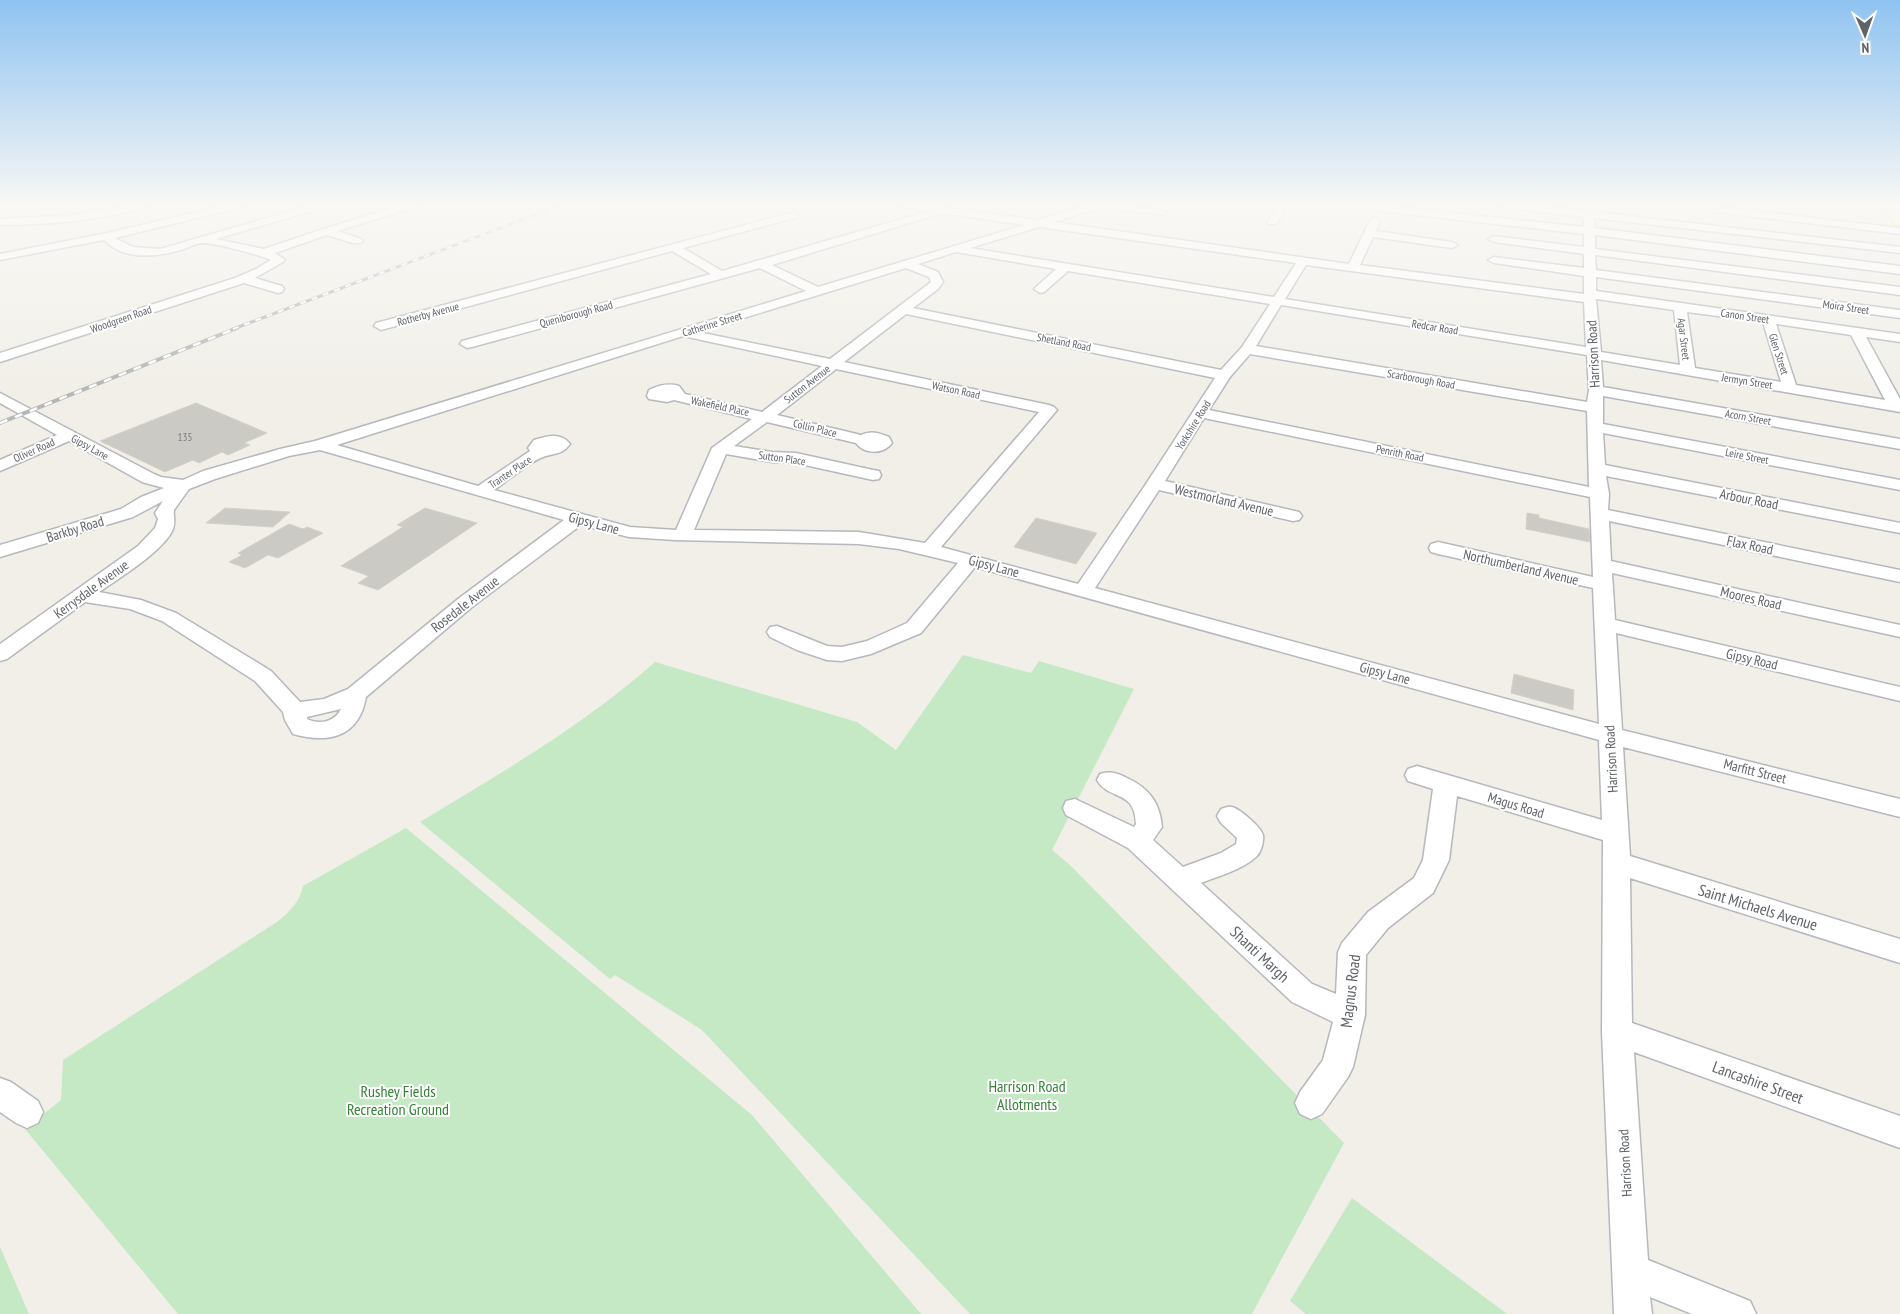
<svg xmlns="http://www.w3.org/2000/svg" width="1900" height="1314" font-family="'PT Sans Narrow',sans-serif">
  <rect width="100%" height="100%" fill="#f1efe8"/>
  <g fill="#c5e8c5">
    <path d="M 963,655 L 1031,673 L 1039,661 L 1134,689 L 1052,850 L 1070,865 L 1344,1143 L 1252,1314 L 970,1314 L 702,1030 L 615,975 L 610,979 L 420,822 C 501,773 584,725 655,662 L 857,722 L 896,750 Z"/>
    <path d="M 406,828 L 752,1115 L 921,1314 L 178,1314 L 25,1129 L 61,1100 L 63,1060 L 277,922 C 289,912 300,902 303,886 Z"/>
    <polygon points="1352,1198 1507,1314 1306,1314 1290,1301"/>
    <polygon points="0,1247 29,1314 0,1314"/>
  </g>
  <g fill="#cccac5" stroke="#d6d1c6">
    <polygon points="196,403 267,433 244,443 250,445 228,455 222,452 199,463 193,460 165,472 100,441"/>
    <polygon points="225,508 290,512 273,527 206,523"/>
    <polygon points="425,508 477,523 378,590 358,583 369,576 341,566 403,527 397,525"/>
    <polygon points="1527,513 1539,515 1539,518 1589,529 1590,542 1526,529"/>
    <polygon points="1036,518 1097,533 1076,564 1014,547"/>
    <polygon points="289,524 303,529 307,527 323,533 278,558 268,555 245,568 229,562 242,555 238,553"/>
    <polygon points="1514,674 1574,690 1573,710 1511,693"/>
  </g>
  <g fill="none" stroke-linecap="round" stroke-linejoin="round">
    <defs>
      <g id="minor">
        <path d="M 137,204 L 153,204 L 152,206 C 102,220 52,225 0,225 L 0,219 L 74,215 Z"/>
        <path d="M 231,204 L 248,204 L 247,206 L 115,238 L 133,247 L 160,249 L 315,204 L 330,204 L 329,206 L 216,239 L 264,249 L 323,229 L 405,204 L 420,204 L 419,206 L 338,231 L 361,239 L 363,241 L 361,243 L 353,243 L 327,235 L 275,253 L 285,260 L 283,262 L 255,278 L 282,286 L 284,289 L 282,292 L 278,293 L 244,283 L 0,362 L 0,353 L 235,278 L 256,269 L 271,260 C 260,255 215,243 203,243 C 196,243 188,248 181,250 C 156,257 124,261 104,240 L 0,260 L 0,254 L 107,233 Z"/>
        <path d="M 895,204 L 920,204 L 1038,220 L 1093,204 L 1114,204 L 1161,210 L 1166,213 L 1165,215 L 1100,208 L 1054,222 L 1349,264 L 1370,220 L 1375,217 L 1380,220 L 1376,231 L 1452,242 L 1458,245 L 1452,248 L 1373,237 L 1360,265 L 1584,294 L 1584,276 L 1494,263 L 1488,260 L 1494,257 L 1584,268 L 1584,254 L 1494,242 L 1488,239 L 1494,236 L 1584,247 L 1584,234 L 1380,211 L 1375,208 L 1380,205 L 1584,227 L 1584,217 L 1499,207 L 1494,204 L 1523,204 L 1584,211 L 1584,204 L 1594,204 L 1594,212 L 1900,247 L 1900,253 L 1594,218 L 1595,228 L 1900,266 L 1900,274 L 1595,235 L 1595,249 L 1900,287 L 1900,295 L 1595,255 L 1596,270 L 1900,310 L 1900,318 L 1596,277 L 1596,291 L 1900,334 L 1900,342 L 1866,337 L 1900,399 L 1900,412 L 1601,360 L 1603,387 L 1900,439 L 1900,449 L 1603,396 L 1603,424 L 1900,480 L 1900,490 L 1603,433 L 1605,465 L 1900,523 L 1900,533 L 1606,476 L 1609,494 L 1608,510 L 1900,570 L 1900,582 L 1609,521 L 1611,561 L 1900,625 L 1900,637 L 1612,573 L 1615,620 L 1900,687 L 1900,701 L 1616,633 L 1622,730 L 1900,799 L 1900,817 L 1623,747 L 1630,856 L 1900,939 L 1900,963 L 1630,878 L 1632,1023 L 1900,1116 L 1900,1148 L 1634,1052 L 1648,1260 L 1750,1301 L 1756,1314 L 1692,1314 L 1650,1297 L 1652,1314 L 1614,1314 L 1602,1032 L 1603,840 L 1457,796 L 1449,860 L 1433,893 L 1388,928 L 1366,955 L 1365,1015 L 1353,1067 L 1348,1077 L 1322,1114 L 1311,1119 L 1300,1114 L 1295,1103 L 1300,1092 L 1323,1060 L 1333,1022 L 1292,1002 L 1128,848 L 1066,815 L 1063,808 L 1066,801 L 1075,799 L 1134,827 L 1136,824 C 1135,789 1109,801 1097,780 L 1100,774 C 1111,771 1117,773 1127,778 C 1149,788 1160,803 1162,827 L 1153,840 L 1183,867 L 1221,853 L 1236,844 L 1237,838 L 1221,823 L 1217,816 L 1221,809 C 1225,808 1228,806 1232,807 C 1240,809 1261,827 1263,835 C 1264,841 1261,853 1256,857 C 1242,870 1218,876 1201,883 L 1312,984 L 1336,994 L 1338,952 L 1342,943 L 1368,912 L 1414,878 L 1423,860 L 1433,789 L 1408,781 L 1405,775 L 1408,769 L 1417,766 L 1602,820 L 1599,740 L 975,567 L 921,633 L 871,654 L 842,661 L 827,660 L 797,650 L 770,637 L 767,632 L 770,627 L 777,626 L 827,646 L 842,647 L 867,641 L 907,623 L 958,563 L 899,549 L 859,544 L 675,540 L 629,537 L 581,525 L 472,607 L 366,697 C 359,737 329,744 293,734 L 285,720 L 283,712 L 255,681 L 162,621 L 130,609 L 85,602 L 7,659 L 0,661 L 0,644 L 138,546 L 155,528 L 158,519 L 155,513 L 163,501 L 133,517 L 0,557 L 0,545 L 121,509 L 141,497 L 164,488 L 142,482 L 69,441 L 0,471 L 0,460 L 57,435 L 0,403 L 0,393 L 154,474 L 161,477 L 183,480 L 203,471 L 280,449 L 315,441 L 806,291 L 760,268 L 472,347 L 467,348 L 460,344 L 462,341 L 711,274 L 672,251 L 381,330 L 374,326 L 376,323 L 794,212 L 799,215 L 798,217 L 683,248 L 722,271 L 929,211 L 900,207 ZM 942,213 L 1024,225 L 818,287 L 772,265 ZM 1039,227 L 1296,263 L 1274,297 L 970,248 ZM 956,252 L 1056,269 L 1034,289 L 1040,293 L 1044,292 L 1068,271 L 1270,304 L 1242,347 L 1221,370 L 913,308 L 938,289 L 943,282 L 938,272 L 918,264 ZM 1306,265 L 1584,302 L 1586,347 L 1285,299 ZM 906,268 L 929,277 L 931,282 L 830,359 L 698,332 ZM 1596,299 L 1674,310 L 1680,365 L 1601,352 ZM 1281,305 L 1587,355 L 1589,390 L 1587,402 L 1256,346 ZM 1687,312 L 1763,322 L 1781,382 L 1695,368 ZM 906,314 L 1215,378 L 1146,484 L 1078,584 L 941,547 L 1057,410 L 1054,407 L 1049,405 L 844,362 ZM 1776,324 L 1851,335 L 1885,400 L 1796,385 ZM 683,336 L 822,366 L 762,412 L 685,394 L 679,386 C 668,383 659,385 649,390 L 647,396 L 649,399 L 667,402 L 674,400 L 752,419 L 712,448 L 676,530 L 630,527 L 494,490 C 504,483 533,460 543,457 C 554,453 562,455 570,444 C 561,432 547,436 534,440 L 528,448 L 530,451 L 478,486 L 337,445 ZM 1250,354 L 1587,411 L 1589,487 L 1209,410 L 1230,377 ZM 836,369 L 1039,412 L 925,543 L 859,532 L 694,530 L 726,454 L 772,462 L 796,463 L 873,480 L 879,479 L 881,475 L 879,471 L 873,470 L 796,453 L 772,452 L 734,446 L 767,422 L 856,443 C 864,454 883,455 892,443 L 889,437 C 879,433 871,430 861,435 L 777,415 ZM 1204,418 L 1590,497 L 1593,577 L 1438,542 L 1431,544 L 1429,548 L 1431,552 L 1438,554 L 1593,588 L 1599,724 L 1095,588 L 1159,490 L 1293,521 L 1299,520 L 1302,516 L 1299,512 L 1165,481 ZM 320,450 L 564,520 L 458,599 L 348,689 L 324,699 L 300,702 L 271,671 L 176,613 L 141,600 L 99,592 C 118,579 165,550 173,529 C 176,521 173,517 174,510 L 189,489 L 215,479 L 289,456 ZM 341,709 C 335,722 319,725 307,719 L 307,717 Z"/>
        <polygon points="1279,204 1289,204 1276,224 1268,224 1267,222"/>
        <polygon points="1719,207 1900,228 1900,234 1715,212 1714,210"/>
        <polygon points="0,1078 11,1082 38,1101 43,1112 38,1123 27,1128 16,1123 0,1112"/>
      </g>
      <polygon id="major" points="1880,204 1892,204 1900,213 1900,225 1895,224"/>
    </defs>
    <use href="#minor" stroke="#b5b8bc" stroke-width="3"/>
    <use href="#major" stroke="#f2c960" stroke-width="3"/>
    <use href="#minor" fill="#fff" fill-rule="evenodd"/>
    <use href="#major" fill="#fff2af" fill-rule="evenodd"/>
    <defs>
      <polyline id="rail-far1" points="233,329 564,204"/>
      <polyline id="rail" points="0,423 237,328"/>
    </defs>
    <use href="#rail-far1" stroke="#b6b7b8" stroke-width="3"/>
    <use href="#rail" stroke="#b6b7b8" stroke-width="4"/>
    <use href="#rail-far1" stroke="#fff" stroke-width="2" stroke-dasharray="6" stroke-linecap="butt"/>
    <use href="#rail" stroke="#fff" stroke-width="2.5" stroke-dasharray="8" stroke-linecap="butt"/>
  </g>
  <linearGradient id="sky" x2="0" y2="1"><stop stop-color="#8fc3f1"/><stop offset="0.53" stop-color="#f9f8f5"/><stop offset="1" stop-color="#f9f8f5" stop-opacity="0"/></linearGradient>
  <rect width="1900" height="388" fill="url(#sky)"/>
  <g text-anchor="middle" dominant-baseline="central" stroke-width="4" stroke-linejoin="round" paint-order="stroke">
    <g font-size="11" fill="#5f6368" stroke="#fff">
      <text transform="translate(1846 307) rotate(8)">Moira Street</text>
      <text transform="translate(428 314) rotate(-15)">Rotherby Avenue</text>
      <text transform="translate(576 314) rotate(-15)">Queniborough Road</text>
      <text transform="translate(1745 316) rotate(8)">Canon Street</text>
      <text transform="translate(121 319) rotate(-19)">Woodgreen Road</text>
      <text transform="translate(712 324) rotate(-17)">Catherine Street</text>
      <text transform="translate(1435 327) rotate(9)">Redcar Road</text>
      <text transform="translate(1684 339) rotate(83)">Agar Street</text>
      <text transform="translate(1064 342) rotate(11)">Shetland Road</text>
      <text transform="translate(1779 354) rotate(72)">Glen Street</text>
      <text transform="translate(1421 379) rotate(10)">Scarborough Road</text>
      <text transform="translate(1747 381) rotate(9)">Jermyn Street</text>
      <text transform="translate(807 384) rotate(-38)">Sutton Avenue</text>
      <text transform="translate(956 390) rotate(12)">Watson Road</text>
      <text transform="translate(720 406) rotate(12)">Wakefield Place</text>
      <text transform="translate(1748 417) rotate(10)">Acorn Street</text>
      <text transform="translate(1193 425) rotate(-58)">Yorkshire Road</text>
      <text transform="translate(815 428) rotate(14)">Collin Place</text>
      <text transform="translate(90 447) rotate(29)">Gipsy Lane</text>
      <text transform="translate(34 450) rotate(-24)">Oliver Road</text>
      <text transform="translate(1400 453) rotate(11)">Penrith Road</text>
      <text transform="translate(1747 456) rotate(11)">Leire Street</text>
      <text transform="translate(782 458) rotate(8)">Sutton Place</text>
      <text transform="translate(510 472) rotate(-34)">Tranter Place</text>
    </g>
    <g font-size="11" fill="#7a7d7f">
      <text x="185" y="437">135</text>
    </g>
    <g font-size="14" fill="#5f6368" stroke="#fff">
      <text transform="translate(1593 354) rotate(-93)">Harrison Road</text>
      <text transform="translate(1749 499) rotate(11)">Arbour Road</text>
      <text transform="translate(1224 500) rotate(13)">Westmorland Avenue</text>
      <text transform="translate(594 523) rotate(15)">Gipsy Lane</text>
      <text transform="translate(75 529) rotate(-17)">Barkby Road</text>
      <text transform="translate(1750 545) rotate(12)">Flax Road</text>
      <text transform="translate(994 566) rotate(15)">Gipsy Lane</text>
      <text transform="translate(1521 567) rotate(13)">Northumberland Avenue</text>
      <text transform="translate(91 589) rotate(-36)">Kerrysdale Avenue</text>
      <text transform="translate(1751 598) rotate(13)">Moores Road</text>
      <text transform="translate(465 604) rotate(-38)">Rosedale Avenue</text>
      <text transform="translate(1752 659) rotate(13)">Gipsy Road</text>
      <text transform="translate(1385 673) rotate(15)">Gipsy Lane</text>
      <text transform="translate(1611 759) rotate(-93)">Harrison Road</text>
      <text transform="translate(1755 771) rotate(14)">Marfitt Street</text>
      <text transform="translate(1516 805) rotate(17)">Magus Road</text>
      <text transform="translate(1625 1163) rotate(-93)">Harrison Road</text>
    </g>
    <g font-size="16" fill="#5f6368" stroke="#fff">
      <text transform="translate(1758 907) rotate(17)">Saint Michaels Avenue</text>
      <text transform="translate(1260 954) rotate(43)">Shanti Margh</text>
      <text transform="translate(1350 991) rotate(-83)">Magnus Road</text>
      <text transform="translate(1758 1082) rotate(20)">Lancashire Street</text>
    </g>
    <g font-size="16" fill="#348238" stroke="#fff">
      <text x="1027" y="1086">Harrison Road<tspan x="1027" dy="18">Allotments</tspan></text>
      <text x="398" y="1091">Rushey Fields<tspan x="398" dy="18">Recreation Ground</tspan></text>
    </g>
  </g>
  <g transform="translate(1865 35) rotate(178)" stroke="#ffffff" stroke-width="4" paint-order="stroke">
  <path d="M0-4L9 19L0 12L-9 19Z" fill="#5f6368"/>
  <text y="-8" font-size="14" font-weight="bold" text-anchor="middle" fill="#5f6368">N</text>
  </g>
</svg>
